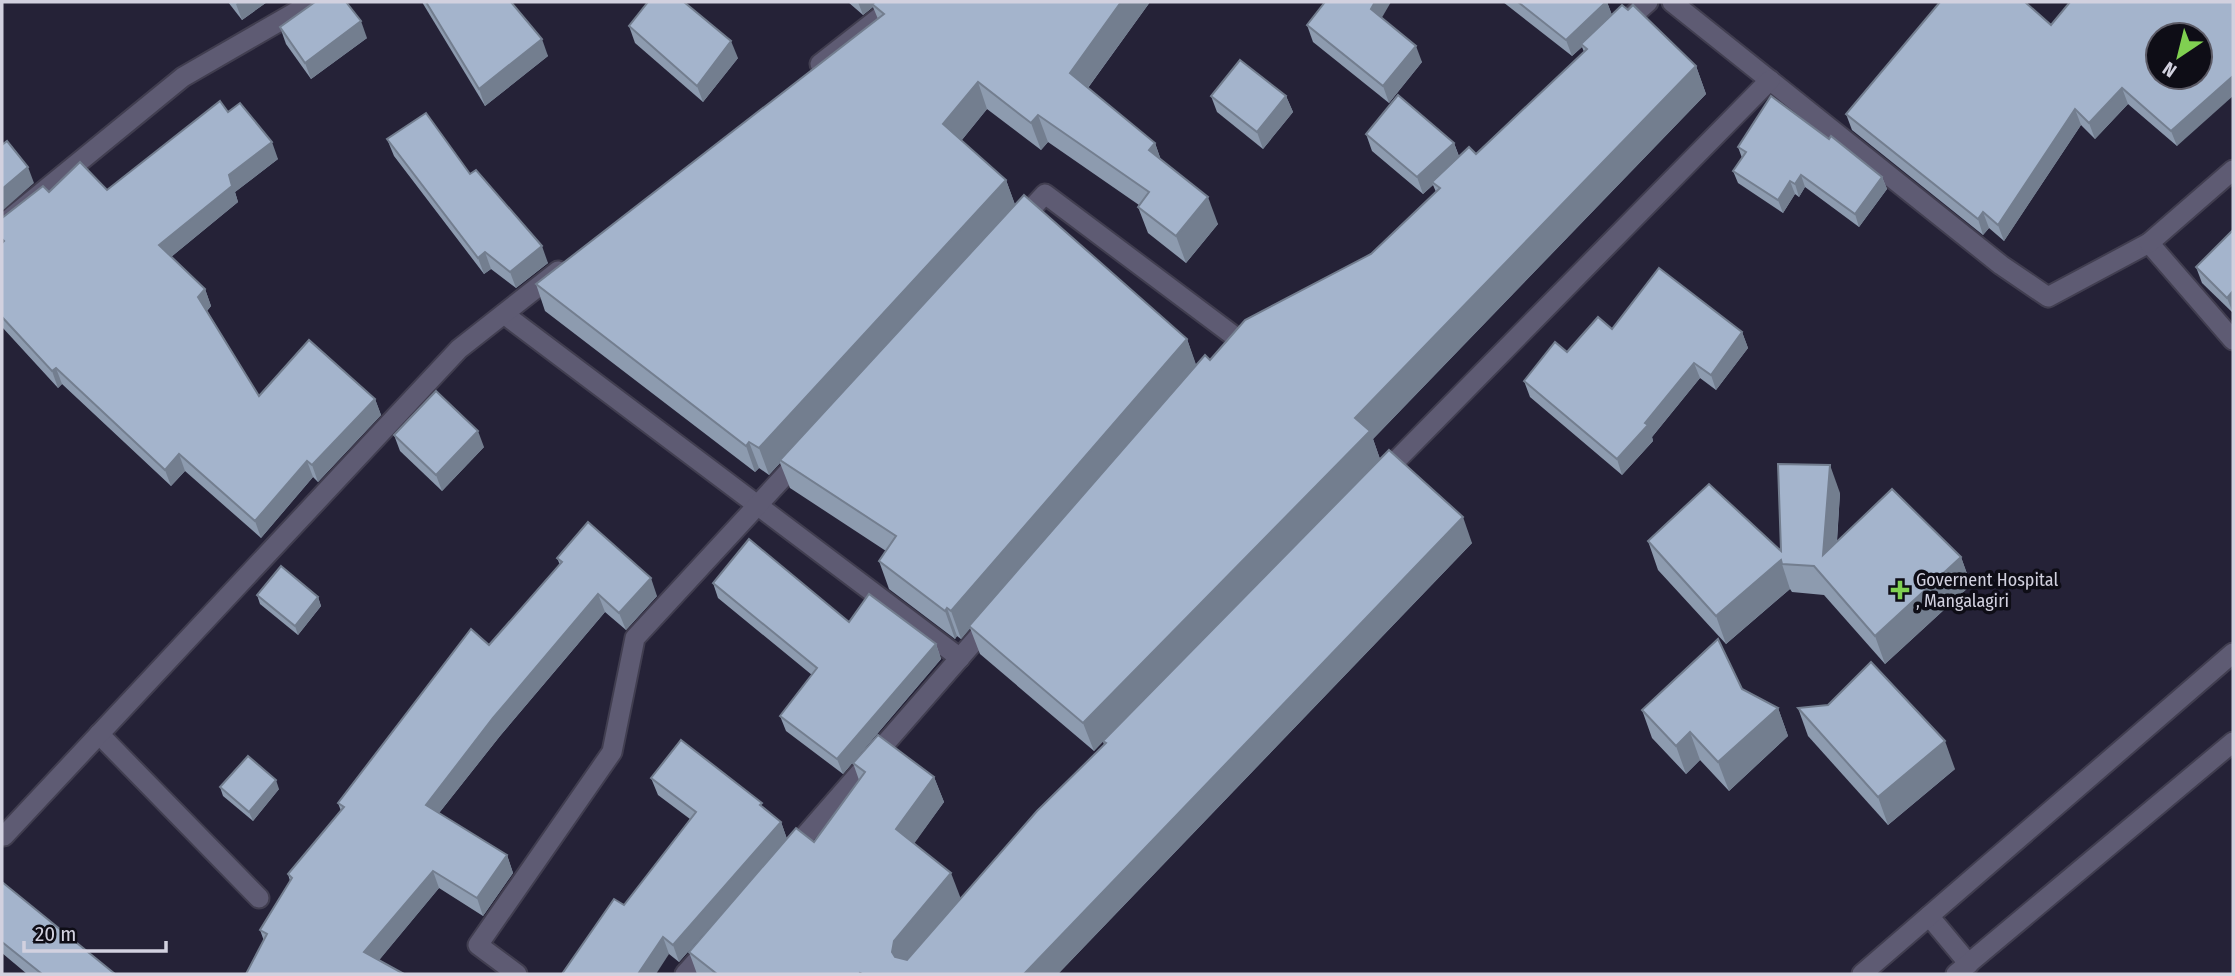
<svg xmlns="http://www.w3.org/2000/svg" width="2235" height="976" font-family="'Fira Sans Condensed',sans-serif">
  <rect width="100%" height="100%" fill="#252237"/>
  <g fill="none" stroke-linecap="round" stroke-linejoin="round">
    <defs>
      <g id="minor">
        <polyline points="1672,2 2001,265 2048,297 2149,243 2233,340"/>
        <polyline points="1620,27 1648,2"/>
        <polyline points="820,64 899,2"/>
        <polyline points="1017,224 1045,194 1238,339"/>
        <polyline points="2,225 183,77 313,2"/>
        <polyline points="2149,243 2233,170"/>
        <polyline points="504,314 960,658"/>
        <polyline points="1381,476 1770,80"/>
        <polyline points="99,734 259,898"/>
        <polyline points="4,836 459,349 558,271"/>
        <polyline points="789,854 992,621"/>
        <polyline points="1929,916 1969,964"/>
        <polyline points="517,974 478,945 612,752 635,638 802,457"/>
        <polyline points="685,974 710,946"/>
        <polyline points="1862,974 2233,653"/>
        <polyline points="1956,974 2233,742"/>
      </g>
    </defs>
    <use href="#minor" stroke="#413e50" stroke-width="23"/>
    <use href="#minor" stroke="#5e5b73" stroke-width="19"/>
  </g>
  <g fill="#8d9baf">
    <polygon points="228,2 267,2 242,20"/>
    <polygon points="422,2 511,2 548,56 485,106"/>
    <polygon points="848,2 1150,2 1088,88 1155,143 1161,160 1218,224 1186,263 1148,233 1138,207 1139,205 1048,142 1041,150 987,109 961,141 1006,180 1015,205 1187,339 1196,366 1210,360 1371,254 1436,192 1433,185 1423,194 1372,151 1366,134 1454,143 1459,156 1476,154 1584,52 1582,47 1572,56 1503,2 1607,2 1612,15 1696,66 1706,94 1373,439 1380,459 1472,543 1058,974 697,974 689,952 814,842 859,780 853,763 934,777 944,802 914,843 961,899 1104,745 1103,741 1094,751 980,654 970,628 961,639 957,636 955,639 889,589 879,561 886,551 790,488 780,463 769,475 759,468 755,472 545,311 536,284 878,19 873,7 863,15"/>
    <polygon points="2233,2 2177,146 2128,104 2095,139 2081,125 2004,241 1989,228 1983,235 1852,130 1846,114 2051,25"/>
    <polygon points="1382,18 1422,62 1389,103 1313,42 1307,25"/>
    <polygon points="629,26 738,58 703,102 635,43"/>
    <polygon points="280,27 367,38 311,79 286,44"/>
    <polygon points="1211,96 1286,96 1293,112 1263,149 1217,112"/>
    <polygon points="228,112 278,159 235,192 238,202 171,257 205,289 211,306 207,311 259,396 375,399 381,415 318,482 313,477 261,538 185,471 171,486 62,384 58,388 2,327 2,218 49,192 107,190"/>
    <polygon points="387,139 470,174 548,263 516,288 491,269 484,274 394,156"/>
    <polygon points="1829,139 1882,177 1887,189 1859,227 1805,187 1799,197 1795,194 1783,213 1738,183 1733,171 1742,158 1738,147"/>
    <polygon points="2233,230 2233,313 2202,283 2196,267"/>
    <polygon points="1612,329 1742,332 1748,348 1716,390 1700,378 1652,437 1653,441 1622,475 1530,397 1524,381 1567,352"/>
    <polygon points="394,435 484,447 442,491 400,451"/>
    <polygon points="1840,493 1837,542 1961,557 1971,585 1885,664 1824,595 1792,592 1790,589 1726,644 1658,570 1648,541 1781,551"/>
    <polygon points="557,558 657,596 626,630 605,612 500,736 439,813 507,855 513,873 483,916 439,888 379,960 264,941 260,930 290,881 288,874 341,811 338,803 489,645 560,565"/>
    <polygon points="713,583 849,622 936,644 941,659 843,774 786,731 780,716 812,675 718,598"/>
    <polygon points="257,595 318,597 321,606 298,635 260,604"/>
    <polygon points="1778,708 1788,736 1729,791 1700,760 1686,774 1652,738 1642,710"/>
    <polygon points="1798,708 1955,769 1888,825 1808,736"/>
    <polygon points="651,778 764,808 781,822 787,839 679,962 669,954 624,905 690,819 658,795"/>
    <polygon points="220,787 279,789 253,821 223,796"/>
    <polygon points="2,882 115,974 27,974 2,953"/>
  </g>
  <g fill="#737e8f">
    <polygon points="239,2 267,2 242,20 236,4"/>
    <polygon points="858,2 880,2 872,4 873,7 863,15"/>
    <polygon points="1121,2 1150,2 1079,100 1070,73"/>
    <polygon points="1375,2 1391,2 1377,26 1371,9"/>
    <polygon points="1607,2 1613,18 1581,44 1582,47 1572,56 1566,40"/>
    <polygon points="361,21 367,38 311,79 305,63"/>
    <polygon points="542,39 548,56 485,106 479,89"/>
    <polygon points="731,41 738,58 703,102 697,86"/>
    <polygon points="1416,46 1422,62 1389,103 1383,86"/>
    <polygon points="1696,66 1706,94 1373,439 1380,459 1094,751 1083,723 1355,418"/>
    <polygon points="2233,76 2233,96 2177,146 2171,131"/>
    <polygon points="978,82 987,109 953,151 943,124"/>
    <polygon points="2122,88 2128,104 2095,139 2089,123"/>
    <polygon points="1286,96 1293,112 1263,149 1257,132"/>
    <polygon points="2075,109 2081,125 2004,241 1998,225"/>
    <polygon points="1038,115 1048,142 1041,150 1031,123"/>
    <polygon points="272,142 278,159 235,192 238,202 165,262 159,245 229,175"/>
    <polygon points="1155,143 1164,170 1149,150"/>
    <polygon points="1454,143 1460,160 1432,182 1433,185 1423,194 1417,177"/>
    <polygon points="28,167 34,183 2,211 2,189"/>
    <polygon points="1801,175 1805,187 1799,197 1795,184"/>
    <polygon points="1882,177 1887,189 1859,227 1855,214"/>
    <polygon points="1006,180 1016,207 780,460 780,463 769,475 759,448"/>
    <polygon points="1790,181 1795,194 1783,213 1778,200"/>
    <polygon points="1208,197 1218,224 1186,263 1176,236"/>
    <polygon points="1983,212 1989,228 1983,235 1978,219"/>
    <polygon points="542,246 548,263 516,288 510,272"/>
    <polygon points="485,252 491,269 484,274 478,258"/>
    <polygon points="205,289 211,306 204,314 198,297"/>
    <polygon points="2233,291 2233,313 2227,298"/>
    <polygon points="1742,332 1748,348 1716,390 1711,375"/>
    <polygon points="1187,339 1197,367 961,639 951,611"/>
    <polygon points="1694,363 1700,378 1652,437 1653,441 1622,475 1617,459"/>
    <polygon points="56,368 62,384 58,388 52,371"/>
    <polygon points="375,399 381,415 318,482 312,465"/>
    <polygon points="478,431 484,447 442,491 436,475"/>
    <polygon points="749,442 759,468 755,472 746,446"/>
    <polygon points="179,454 185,471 171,486 165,470"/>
    <polygon points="307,461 313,477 261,538 255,521"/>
    <polygon points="1830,465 1840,493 1834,583 1823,555"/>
    <polygon points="1463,517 1472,543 1058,974 1024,974"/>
    <polygon points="1961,557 1971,585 1885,664 1875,636"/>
    <polygon points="1781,560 1782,564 1790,589 1726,644 1716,616"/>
    <polygon points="651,578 657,596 626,630 619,613"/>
    <polygon points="598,594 605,612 500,736 432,822 426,805 493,718"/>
    <polygon points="318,597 321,606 298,635 295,626"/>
    <polygon points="947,608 957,636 955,639 945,611"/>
    <polygon points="936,644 941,659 843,774 837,759"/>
    <polygon points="1778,708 1788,736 1729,791 1718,762"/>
    <polygon points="1690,732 1700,760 1686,774 1676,746"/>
    <polygon points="1945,741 1955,769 1888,825 1878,797"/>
    <polygon points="934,777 944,802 906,855 896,829"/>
    <polygon points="276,780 279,789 253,821 249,812"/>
    <polygon points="781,822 787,839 679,962 673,945"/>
    <polygon points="507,855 513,873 483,916 477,898"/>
    <polygon points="433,871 439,888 371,970 364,952"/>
    <polygon points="951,873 961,899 902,974 892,952 894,941"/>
    <polygon points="663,937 669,954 656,974 638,974"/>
  </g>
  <g fill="#a4b4cc" stroke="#737e8f" stroke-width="2" fill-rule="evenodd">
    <polygon points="315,2 346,2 361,21 305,63 280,27"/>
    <polygon points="426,2 511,2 542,39 479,89"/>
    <polygon points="648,2 684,2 731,41 697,86 629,26"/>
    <polygon points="875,2 1121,2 1070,73 1155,143 1149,150 1208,197 1176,236 1138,207 1149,192 1038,115 1031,123 978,82 943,124 1006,180 759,448 749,442 746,446 536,284 884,14 872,4"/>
    <polygon points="1325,2 1375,2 1371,9 1416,46 1383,86 1307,25"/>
    <polygon points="1518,2 1606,2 1566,40"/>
    <path d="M 1940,2 L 2025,2 L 2051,25 L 2070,2 L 2233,2 L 2233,76 L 2171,131 L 2122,88 L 2089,123 L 2075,109 L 1998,225 L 1983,212 L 1978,219 L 1846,114 ZM 2158,35 L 2200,35 L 2200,77 L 2158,77 Z"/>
    <polygon points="1622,5 1628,10 1633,5 1696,66 1355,418 1370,431 1083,723 969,626 1205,355 1210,360 1245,320 1371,254 1440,188 1432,182 1469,147 1476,154 1587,49 1581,44"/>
    <polygon points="1240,60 1286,96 1257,132 1211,96"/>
    <polygon points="1398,95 1454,143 1417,177 1366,134"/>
    <polygon points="1771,96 1829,139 1831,136 1882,177 1855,214 1801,175 1795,184 1790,181 1778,200 1733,171 1746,152 1738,147"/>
    <polygon points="220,101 228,112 240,103 272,142 229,175 232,186 159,245 205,289 198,297 259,396 309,340 375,399 312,465 307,461 255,521 179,454 165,470 56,368 52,371 2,317 2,243 4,241 2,239 2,218 43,186 49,192 80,162 107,190"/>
    <polygon points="426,113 470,174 476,170 542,246 510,272 485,252 478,258 387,139"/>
    <polygon points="7,141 28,167 2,189 2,145"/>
    <polygon points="1024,195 1187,339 951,611 947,608 945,611 879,561 896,536 780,460"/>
    <polygon points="2233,230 2233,291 2227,298 2196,267"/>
    <polygon points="1659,268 1742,332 1711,375 1694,363 1645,423 1648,425 1617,459 1524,381 1555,342 1567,352 1598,317 1612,329"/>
    <polygon points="436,391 478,431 436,475 394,435"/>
    <polygon points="1389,450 1463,517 1024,974 862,974 860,973 859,974 717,974 689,952 796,828 814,842 865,772 853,763 878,735 934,777 896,829 951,873 894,941 892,952 895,957 907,960 1037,811 1106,743 1103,741"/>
    <polygon points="1778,464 1830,465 1823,555 1892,489 1961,557 1875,636 1814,566 1782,564 1781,560 1716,616 1648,541 1709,484 1781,551"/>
    <polygon points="588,522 651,578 619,613 598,594 493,718 426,805 507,855 477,898 433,871 364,952 404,974 246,974 267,934 260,930 292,878 288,874 344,807 338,803 471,629 489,645 562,562 557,558"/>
    <polygon points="749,539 849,622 869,594 936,644 837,759 780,716 817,668 713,583"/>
    <polygon points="281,566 318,597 295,626 257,595"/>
    <polygon points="1718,639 1742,689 1778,708 1718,762 1690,732 1676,746 1642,710"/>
    <polygon points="1871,662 1945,741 1878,797 1798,708 1828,705"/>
    <polygon points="681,740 762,803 760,805 781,822 673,945 663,937 638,974 562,974 614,899 624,905 696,812 651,778"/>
    <polygon points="248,756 276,780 249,812 220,787"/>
    <polygon points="2,882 115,974 42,974 2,942"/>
  </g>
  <path fill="#80d051" stroke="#0e0d16" stroke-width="2.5" d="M1896.5 579.5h7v7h7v7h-7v7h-7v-7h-7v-7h7z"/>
  <g text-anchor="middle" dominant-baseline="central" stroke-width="7" stroke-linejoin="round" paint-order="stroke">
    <g font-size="18" fill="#d2d1df" stroke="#0e0d16" text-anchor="start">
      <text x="1916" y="580">Governent Hospital<tspan x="1916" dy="21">, Mangalagiri</tspan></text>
    </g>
  </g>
  <rect width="2235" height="976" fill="none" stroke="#d2d1df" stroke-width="7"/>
  <g transform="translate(2179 56) rotate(215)"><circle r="33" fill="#0e0d16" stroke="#5c5b66" stroke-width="2"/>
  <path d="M0-5L12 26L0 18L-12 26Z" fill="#80d051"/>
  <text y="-10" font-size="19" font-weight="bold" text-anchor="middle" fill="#d2d1df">N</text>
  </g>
  <path d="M24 941v10h142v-10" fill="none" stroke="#d2d1df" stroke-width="3.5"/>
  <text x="35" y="941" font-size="21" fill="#d2d1df" stroke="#0e0d16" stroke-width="5" paint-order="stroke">20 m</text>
</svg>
